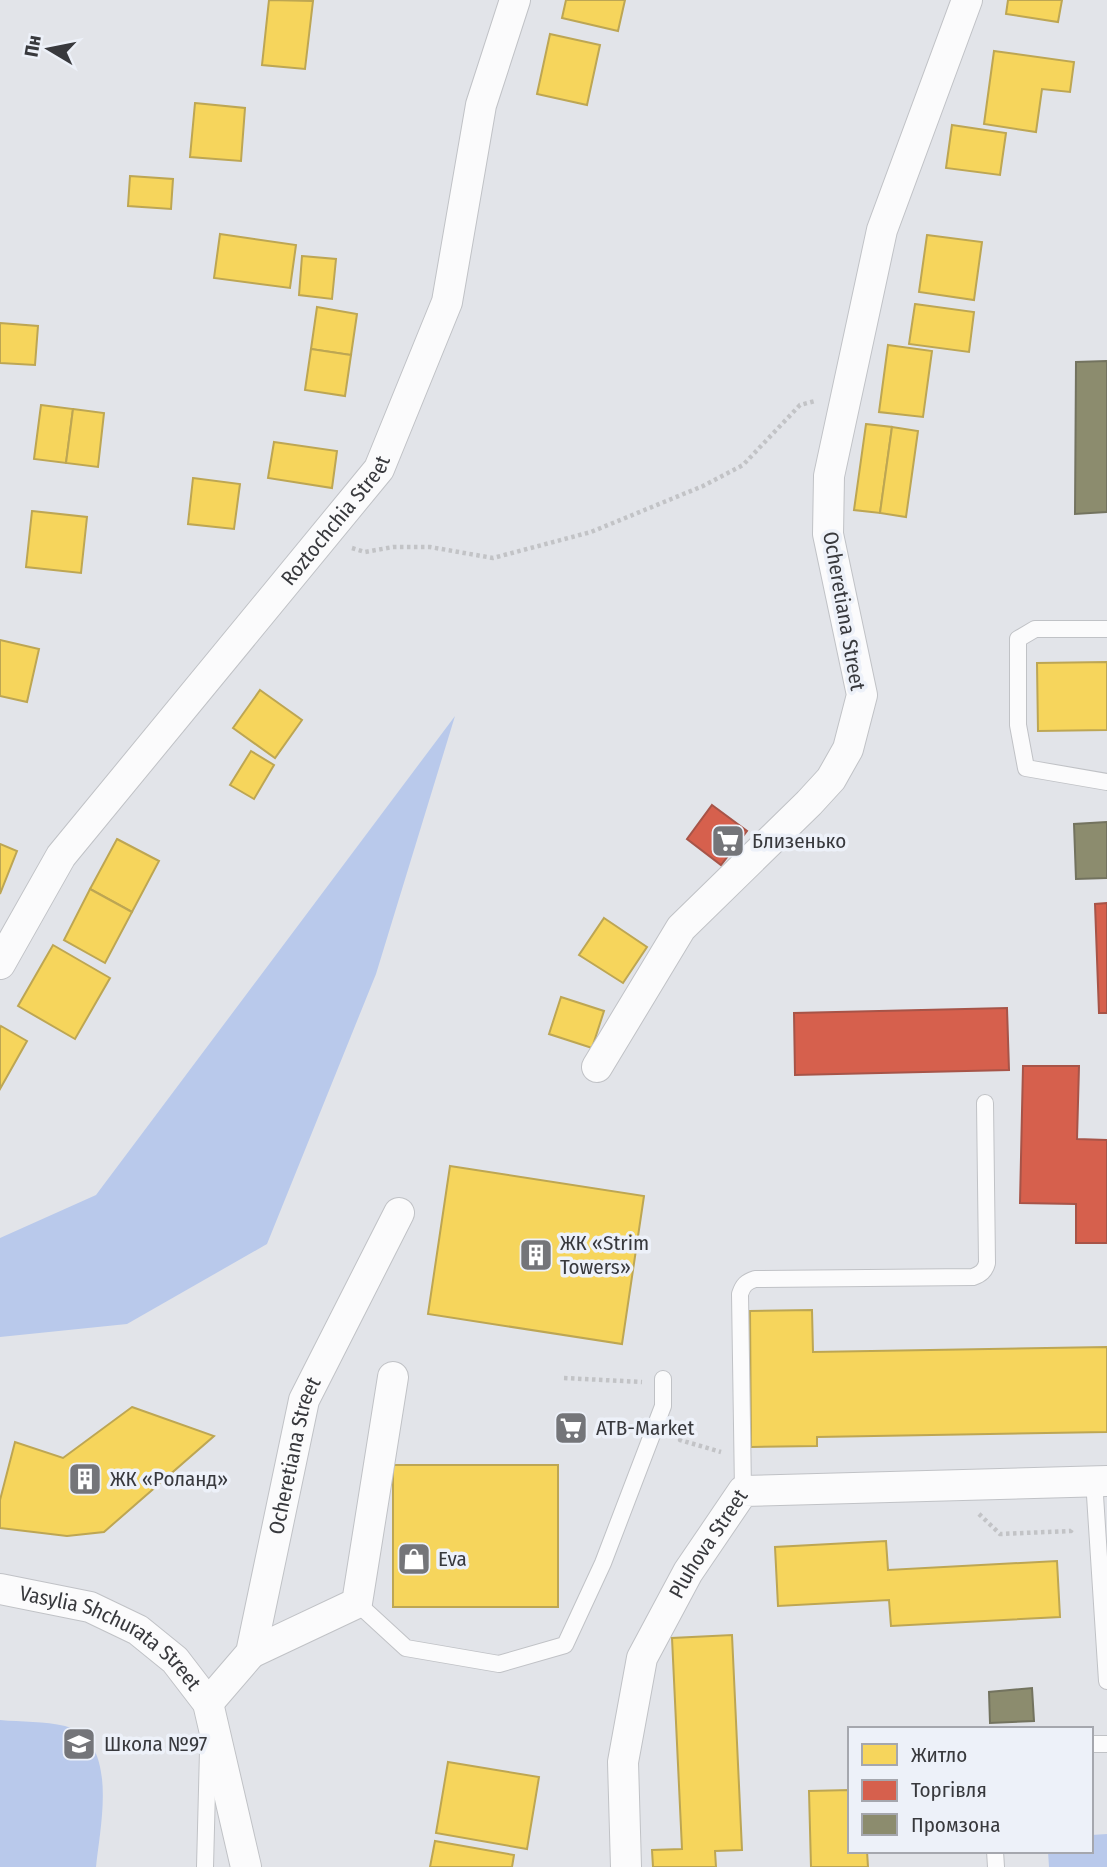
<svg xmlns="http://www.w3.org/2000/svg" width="1107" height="1867" font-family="'Fira Sans Condensed',sans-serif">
  <rect width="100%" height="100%" fill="#e2e4e9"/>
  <g fill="#b9c9eb">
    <polygon points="455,716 376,974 267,1244 127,1324 0,1337 0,1238 96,1195"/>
    <path d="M 0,1720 C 21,1722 45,1721 65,1726 C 120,1741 100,1826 96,1867 L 0,1867 Z"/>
    <polygon points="1107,1834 1107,1867 1049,1867 1048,1851 1091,1851 1091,1835"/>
  </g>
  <g fill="#f6d55c" stroke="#bda653" stroke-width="2">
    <polygon points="269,0 313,1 305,69 262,65"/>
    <polygon points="566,0 625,0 618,31 562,18"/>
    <polygon points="1008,0 1062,0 1058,22 1006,14"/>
    <polygon points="550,34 600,45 587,105 537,94"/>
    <polygon points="994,51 1074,62 1070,92 1042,89 1036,132 984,124"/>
    <polygon points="195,103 245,108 241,161 190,157"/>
    <polygon points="952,125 1006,133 1000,175 946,168"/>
    <polygon points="130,176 173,179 171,209 128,206"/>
    <polygon points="220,234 296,245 290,288 214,278"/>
    <polygon points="927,235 982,242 974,300 919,292"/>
    <polygon points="302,256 336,259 332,299 299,295"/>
    <polygon points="915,304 974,312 969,352 909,344"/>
    <polygon points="317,307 357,314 351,355 311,349"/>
    <polygon points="0,323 38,326 35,365 0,363"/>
    <polygon points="888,345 932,351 923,417 879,412"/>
    <polygon points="311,349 351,355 345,396 305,390"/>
    <polygon points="41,405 73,409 66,463 34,459"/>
    <polygon points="73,409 104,413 98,467 66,463"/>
    <polygon points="866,424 892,427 880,513 854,510"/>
    <polygon points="892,427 918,431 906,517 880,513"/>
    <polygon points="274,442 337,451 332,488 268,478"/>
    <polygon points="193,478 240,484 234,529 188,524"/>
    <polygon points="32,511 87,517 81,573 26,567"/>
    <polygon points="0,640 39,649 27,702 0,696"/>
    <polygon points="1107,662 1107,730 1038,731 1037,663"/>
    <polygon points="260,690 302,720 275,758 233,728"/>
    <polygon points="251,751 274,765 254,799 230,785"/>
    <polygon points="117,839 159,861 132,912 90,889"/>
    <polygon points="0,844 17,851 0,894"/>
    <polygon points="90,889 132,912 105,963 64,940"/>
    <polygon points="604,918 647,947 623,983 579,955"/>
    <polygon points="53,945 110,978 75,1039 18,1006"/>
    <polygon points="561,997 604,1011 592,1048 549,1034"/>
    <polygon points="1,1026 27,1041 0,1089 0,1028"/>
    <polygon points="450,1166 644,1196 622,1344 428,1314"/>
    <polygon points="812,1310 813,1352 1107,1347 1107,1432 817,1437 817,1446 751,1447 750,1311"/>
    <polygon points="132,1407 214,1436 104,1532 67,1536 0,1528 0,1500 15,1442 63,1458"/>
    <rect x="393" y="1465" width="165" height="142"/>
    <polygon points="886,1541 888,1570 1057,1561 1060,1617 891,1626 889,1600 778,1606 775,1547"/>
    <polygon points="732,1635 742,1850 715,1851 716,1867 653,1867 652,1850 682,1849 672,1638"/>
    <polygon points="448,1762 539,1777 527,1849 436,1833"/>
    <polygon points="850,1790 850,1851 867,1851 868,1867 811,1867 809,1791"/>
    <polygon points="435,1841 514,1855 512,1867 430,1867"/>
  </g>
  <g fill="#d6604d" stroke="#a75448" stroke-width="2">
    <polygon points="712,805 747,831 721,865 687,839"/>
    <polygon points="1107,903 1107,1013 1099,1013 1095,904"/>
    <polygon points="1007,1008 1009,1070 795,1075 794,1013"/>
    <polygon points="1023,1066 1079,1066 1077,1139 1107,1140 1107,1243 1076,1243 1076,1204 1020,1203"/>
  </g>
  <g fill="#8c8c6e" stroke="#73735f" stroke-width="2">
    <polygon points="1107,361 1107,512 1075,514 1076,362"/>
    <polygon points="1107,822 1107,878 1076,879 1074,824"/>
    <polygon points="1032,1688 1034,1721 990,1723 989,1692"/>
  </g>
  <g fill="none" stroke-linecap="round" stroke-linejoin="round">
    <defs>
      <g id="lane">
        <polyline points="1107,629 1035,629 1018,639 1018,725 1026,768 1107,782"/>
        <polyline points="1094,1480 1107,1681"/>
        <path d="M 743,1491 L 740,1294 C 743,1285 746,1282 755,1279 L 973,1277 C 981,1274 985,1271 987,1263 L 985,1103"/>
        <polyline points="357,1603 406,1648 499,1664 565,1645 603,1563 663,1406 663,1379"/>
        <polyline points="1091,1744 1107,1744"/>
        <polyline points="995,1851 996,1867"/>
        <polyline points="205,1867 208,1751"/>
      </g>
      <g id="street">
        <path id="s1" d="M 0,964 L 61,856 L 379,469 L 447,302 L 481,105 L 515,0"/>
        <polyline points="597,1067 681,928 809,803 831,779 848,749 862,695 828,534 829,476 882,230 967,0"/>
        <path id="s2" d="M 0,1589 L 90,1607 L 138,1630 L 175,1660 L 208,1703 L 246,1867"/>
        <polyline points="251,1653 357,1603 393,1377"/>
        <path id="s3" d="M 208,1703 L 251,1653 L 304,1400 L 399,1213"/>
        <path id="s4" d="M 626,1867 L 623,1762 L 642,1658 L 688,1572 L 743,1491 L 1107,1481"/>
      </g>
    </defs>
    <use href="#lane" stroke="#c0c2c6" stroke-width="18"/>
    <use href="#street" stroke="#c0c2c6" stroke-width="32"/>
    <g stroke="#c2c3c6" stroke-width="4.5" stroke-dasharray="3.5 3.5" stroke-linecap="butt">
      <polyline points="352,548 365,552 393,547 430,547 493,558 591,532 703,486 743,465 800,405 815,401"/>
      <polyline points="564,1378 642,1382"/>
      <polyline points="684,1425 680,1440 721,1452"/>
      <polyline points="979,1514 1000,1534 1071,1531 1073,1528"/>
    </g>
    <use href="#lane" stroke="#fbfbfc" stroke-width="16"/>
    <use href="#street" stroke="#fbfbfc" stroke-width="30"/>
  </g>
  <defs>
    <symbol id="supermarket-square" viewBox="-11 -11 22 22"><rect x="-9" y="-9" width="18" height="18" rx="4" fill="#747579" stroke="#edf1f9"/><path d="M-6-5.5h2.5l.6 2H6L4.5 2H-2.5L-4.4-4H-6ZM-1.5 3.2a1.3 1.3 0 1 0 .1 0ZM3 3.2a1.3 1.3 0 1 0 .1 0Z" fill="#fff"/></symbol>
    <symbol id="building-square" viewBox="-11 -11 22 22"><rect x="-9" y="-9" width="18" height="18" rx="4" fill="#747579" stroke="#edf1f9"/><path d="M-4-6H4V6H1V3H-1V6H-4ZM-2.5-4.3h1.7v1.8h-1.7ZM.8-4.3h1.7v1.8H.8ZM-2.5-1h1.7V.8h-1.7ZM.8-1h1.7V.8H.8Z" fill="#fff"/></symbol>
    <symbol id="shop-square" viewBox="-11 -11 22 22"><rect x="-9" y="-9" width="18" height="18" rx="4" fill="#747579" stroke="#edf1f9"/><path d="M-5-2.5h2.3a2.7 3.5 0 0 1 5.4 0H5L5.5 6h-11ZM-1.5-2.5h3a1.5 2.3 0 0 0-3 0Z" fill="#fff"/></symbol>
    <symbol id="school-square" viewBox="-11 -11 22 22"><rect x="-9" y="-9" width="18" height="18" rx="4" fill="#747579" stroke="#edf1f9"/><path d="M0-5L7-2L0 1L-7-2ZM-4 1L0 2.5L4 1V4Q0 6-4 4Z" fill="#fff"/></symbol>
  </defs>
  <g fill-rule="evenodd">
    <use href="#supermarket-square" x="709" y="822" width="38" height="38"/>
    <use href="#building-square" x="517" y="1236" width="38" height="38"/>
    <use href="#supermarket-square" x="552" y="1409" width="38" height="38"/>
    <use href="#building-square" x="66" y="1460" width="38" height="38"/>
    <use href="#shop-square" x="395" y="1540" width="38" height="38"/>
    <use href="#school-square" x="60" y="1725" width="38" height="38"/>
  </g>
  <g text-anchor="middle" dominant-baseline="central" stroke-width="7" stroke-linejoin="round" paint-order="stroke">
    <g font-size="21" fill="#38393d" stroke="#edf1f9">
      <text stroke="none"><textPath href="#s1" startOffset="558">Roztochchia Street</textPath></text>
      <text transform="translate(844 611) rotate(80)">Ocheretiana Street</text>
      <text stroke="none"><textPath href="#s3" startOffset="268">Ocheretiana Street</textPath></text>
      <text stroke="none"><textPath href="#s4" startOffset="343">Pluhova Street</textPath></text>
      <text stroke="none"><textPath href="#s2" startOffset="124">Vasylia Shchurata Street</textPath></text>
    </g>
    <g font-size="21" fill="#38393d" stroke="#edf1f9" text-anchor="start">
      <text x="752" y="841">Близенько</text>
      <text x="560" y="1243">ЖК «Strim<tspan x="560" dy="24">Towers»</tspan></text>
      <text x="596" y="1428">ATB-Market</text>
      <text x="110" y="1479">ЖК «Роланд»</text>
      <text x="438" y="1559">Eva</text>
      <text x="104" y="1744">Школа №97</text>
    </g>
  </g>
  <rect x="848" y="1727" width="245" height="126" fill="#edf1f9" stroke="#a5a7ae" stroke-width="2"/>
  <rect x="862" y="1744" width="35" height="21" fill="#f6d55c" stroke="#a5a7ae" stroke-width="2"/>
  <text x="911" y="1762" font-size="21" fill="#38393d">Житло</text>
  <rect x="862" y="1780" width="35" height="21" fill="#d6604d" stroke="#a5a7ae" stroke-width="2"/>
  <text x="911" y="1797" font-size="21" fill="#38393d">Торгівля</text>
  <rect x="862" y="1814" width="35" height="21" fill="#8c8c6e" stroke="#a5a7ae" stroke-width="2"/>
  <text x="911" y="1832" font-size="21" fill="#38393d">Промзона</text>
  <g transform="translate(49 49) rotate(280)" stroke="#edf1f9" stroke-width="5" paint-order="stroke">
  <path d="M0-5L12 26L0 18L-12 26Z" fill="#38393d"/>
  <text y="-10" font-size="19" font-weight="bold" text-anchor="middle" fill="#38393d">Пн</text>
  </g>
</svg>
